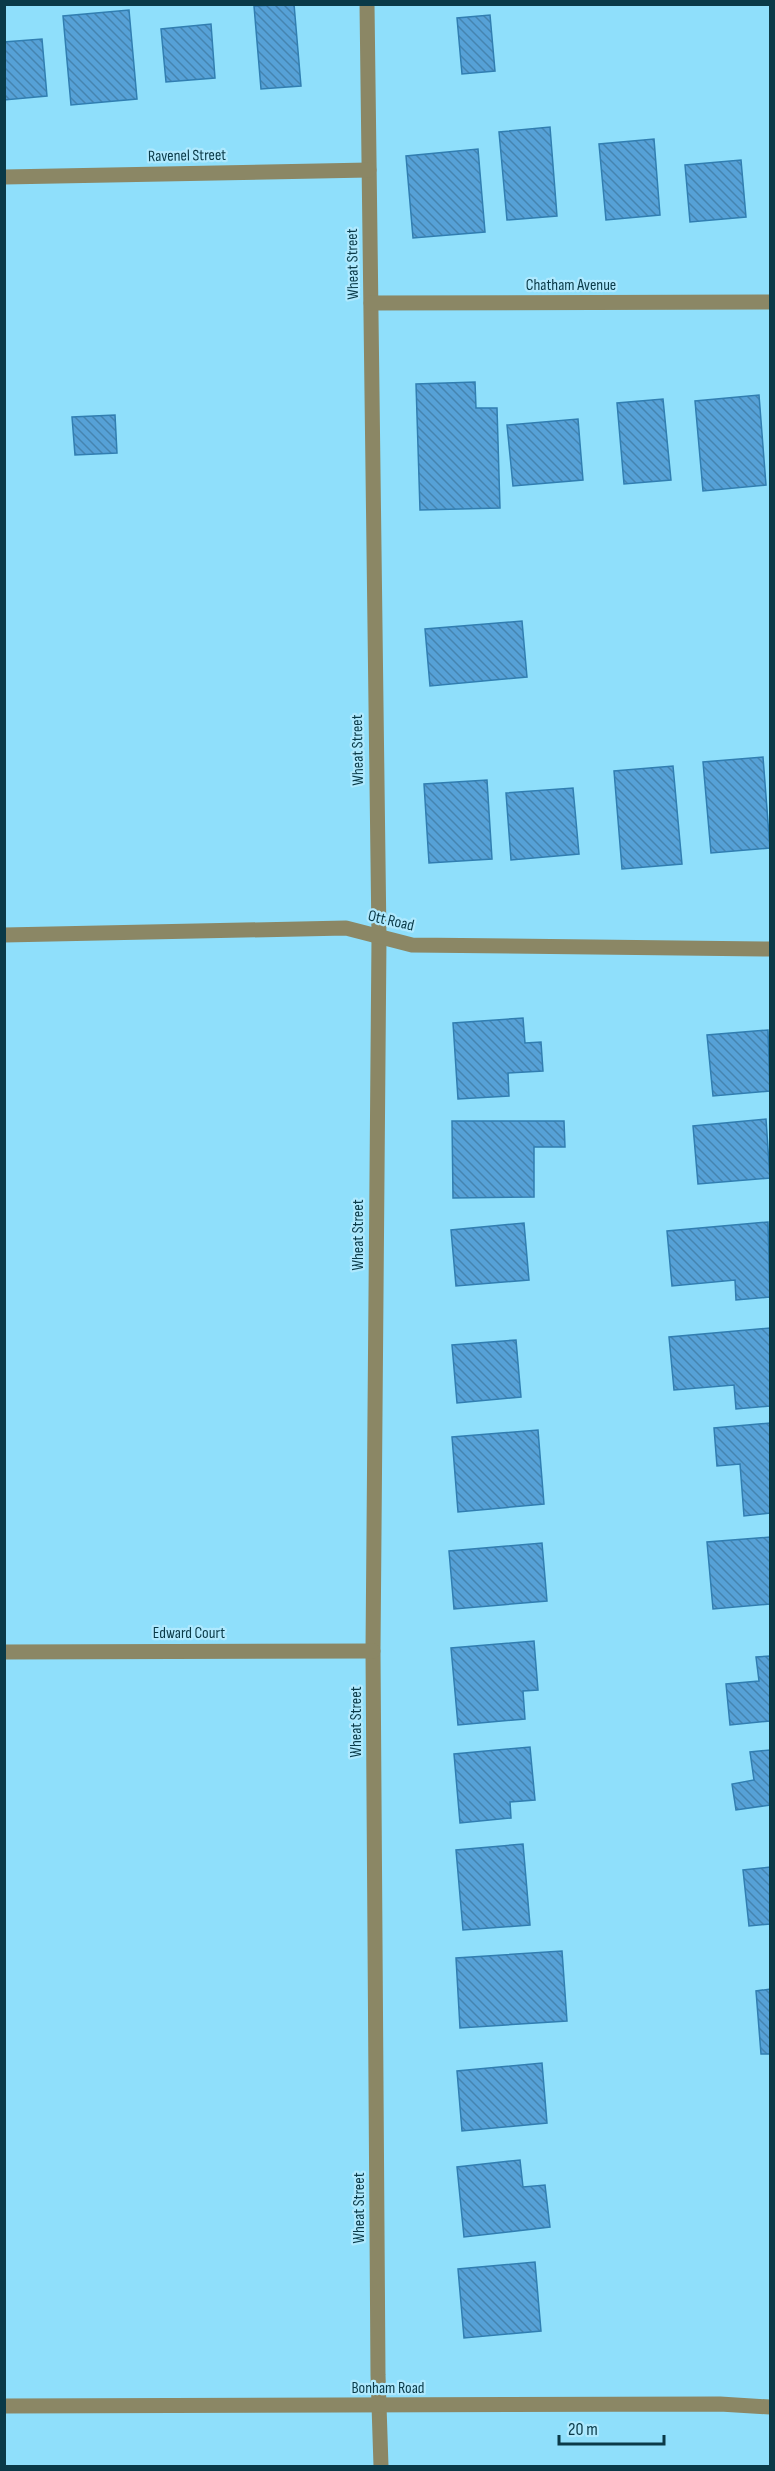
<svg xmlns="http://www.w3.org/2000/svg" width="775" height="2471" font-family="'Sofia Sans Condensed',sans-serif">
  <defs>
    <pattern id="building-back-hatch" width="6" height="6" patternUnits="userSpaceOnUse" patternTransform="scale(1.5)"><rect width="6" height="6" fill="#56a1d7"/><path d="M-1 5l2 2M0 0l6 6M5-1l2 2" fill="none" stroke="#4584b0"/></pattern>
  </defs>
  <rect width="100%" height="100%" fill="#8fdffb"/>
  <g fill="url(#building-back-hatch)" stroke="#317eb1" stroke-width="1.5">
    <polygon points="294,4 301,86 261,89 254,6"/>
    <polygon points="129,10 137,99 71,105 63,16"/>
    <polygon points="490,15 495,71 462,74 457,18"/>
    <polygon points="211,24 215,78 166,82 161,29"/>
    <polygon points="42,39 47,96 4,100 4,42"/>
    <polygon points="550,127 557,216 507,220 499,132"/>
    <polygon points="654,139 660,215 606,220 599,144"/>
    <polygon points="478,149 485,232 413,238 406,156"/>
    <polygon points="741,160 746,217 690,222 685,165"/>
    <polygon points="475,382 476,408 497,408 500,508 420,510 416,384"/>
    <polygon points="759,395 766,485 703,491 695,401"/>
    <polygon points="663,399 671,480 624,484 617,403"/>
    <polygon points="115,415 117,453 75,455 72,417"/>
    <polygon points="578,419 583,480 513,486 507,425"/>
    <polygon points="522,621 527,677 430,686 425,629"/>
    <polygon points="763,757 770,848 711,853 703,762"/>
    <polygon points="673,766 682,864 622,869 614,771"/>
    <polygon points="487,780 492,859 429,863 424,784"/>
    <polygon points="573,788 579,854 511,860 506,793"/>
    <polygon points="523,1018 525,1043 541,1042 543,1071 508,1073 509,1096 458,1099 453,1023"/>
    <polygon points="768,1030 770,1091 713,1096 707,1035"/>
    <polygon points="766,1119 770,1178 698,1184 693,1126"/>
    <polygon points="452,1121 564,1121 565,1147 534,1147 534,1197 453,1198"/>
    <polygon points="768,1222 770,1297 736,1300 735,1280 672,1286 667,1231"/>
    <polygon points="524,1223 529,1280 456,1286 451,1230"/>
    <polygon points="770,1328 770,1406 736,1409 734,1385 674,1390 669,1337"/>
    <polygon points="516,1340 521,1397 457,1403 452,1345"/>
    <polygon points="770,1423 770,1513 744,1516 740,1464 717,1466 714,1428"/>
    <polygon points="538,1430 544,1504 458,1512 452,1437"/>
    <polygon points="770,1537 770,1604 713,1609 707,1542"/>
    <polygon points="542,1543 547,1601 454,1609 449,1551"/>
    <polygon points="534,1641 538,1690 523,1691 525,1719 458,1725 451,1648"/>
    <polygon points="770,1656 770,1721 730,1725 726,1684 759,1681 756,1657"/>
    <polygon points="530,1747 535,1800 510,1802 511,1818 460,1823 454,1754"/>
    <polygon points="770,1750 770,1805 736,1810 732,1784 754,1780 750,1752"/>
    <polygon points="523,1844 530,1925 463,1930 456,1850"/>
    <polygon points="770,1867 770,1924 749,1926 743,1870"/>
    <polygon points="562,1951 567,2021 460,2028 456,1958"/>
    <polygon points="770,1989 770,2054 761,2054 756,1991"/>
    <polygon points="542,2063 547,2123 462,2131 457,2071"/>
    <polygon points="520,2160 523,2187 545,2185 550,2227 464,2237 457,2167"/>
    <polygon points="535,2262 541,2331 464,2338 458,2269"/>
  </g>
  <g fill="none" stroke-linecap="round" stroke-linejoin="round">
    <g stroke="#8b8765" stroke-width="15">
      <polyline points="367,4 379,938 373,1651 378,2375 381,2466"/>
      <polyline points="4,177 369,170"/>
      <polyline points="371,303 770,302"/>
      <polyline points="4,935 346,928 412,945 770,949"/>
      <polyline points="4,1652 373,1651"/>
      <polyline points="4,2406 720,2404 770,2407"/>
    </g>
  </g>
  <g text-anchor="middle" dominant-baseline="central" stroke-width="4.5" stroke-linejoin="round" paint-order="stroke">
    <g font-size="16" fill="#0a3a48" stroke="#afe9fe">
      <text transform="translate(187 156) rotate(-1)">Ravenel Street</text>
      <text transform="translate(353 264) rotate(-91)">Wheat Street</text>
      <text x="571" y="285">Chatham Avenue</text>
      <text transform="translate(358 750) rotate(-91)">Wheat Street</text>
      <text transform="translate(391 921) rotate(13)">Ott Road</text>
      <text transform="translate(358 1235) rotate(-90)">Wheat Street</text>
      <text x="189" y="1633">Edward Court</text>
      <text transform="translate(356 1722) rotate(-90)">Wheat Street</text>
      <text transform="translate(359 2208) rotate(-90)">Wheat Street</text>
      <text x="388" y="2388">Bonham Road</text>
    </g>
  </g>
  <rect width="775" height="2471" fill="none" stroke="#0a3a48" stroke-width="12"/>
  <path d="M559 2435v9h105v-9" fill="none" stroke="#0a3a48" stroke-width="3"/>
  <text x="568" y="2435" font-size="18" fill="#0a3a48" stroke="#afe9fe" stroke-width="4.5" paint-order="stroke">20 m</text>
</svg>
